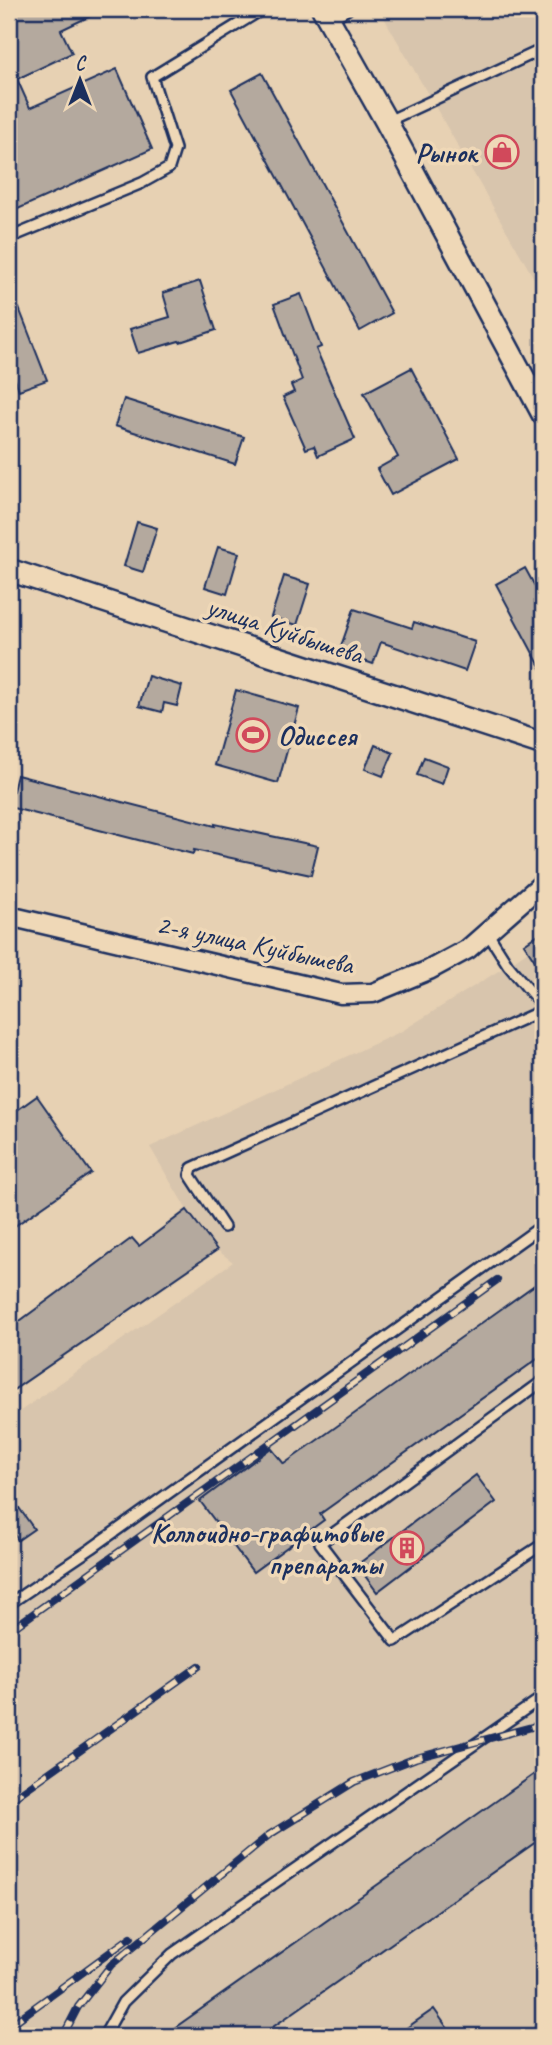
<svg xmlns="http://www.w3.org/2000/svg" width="552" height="2045" font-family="Caveat,sans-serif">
  <rect width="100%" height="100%" fill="#e7d1b3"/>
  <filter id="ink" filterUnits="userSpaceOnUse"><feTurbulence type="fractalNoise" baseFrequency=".0143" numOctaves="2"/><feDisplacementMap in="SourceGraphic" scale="14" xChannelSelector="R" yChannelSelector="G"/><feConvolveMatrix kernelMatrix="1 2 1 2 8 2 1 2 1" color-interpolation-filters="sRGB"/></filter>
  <g filter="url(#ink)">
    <g fill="#d8c5ad">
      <polygon points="379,9 543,9 543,294"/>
      <polygon points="543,931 543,2036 9,2036 9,1419 233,1262 217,1250 187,1210 150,1147 402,1031 508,965 528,951 524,944"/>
    </g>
    <g fill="#b4a99e" stroke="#1b2f5e" stroke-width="2">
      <polygon points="9,9 105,9 61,30 72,53 17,79 30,108 117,69 152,149 9,213"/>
      <polygon points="262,73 392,313 360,331 231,90"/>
      <polygon points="200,281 216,330 180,342 179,341 138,353 130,329 170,317 163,293"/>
      <polygon points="301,294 321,347 316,349 355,439 318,456 314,446 306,449 283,397 294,392 291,385 302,380 274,304"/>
      <polygon points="19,308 47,380 19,390 9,363 9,312"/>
      <polygon points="411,368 459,459 391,495 377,469 398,457 364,393"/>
      <polygon points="124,399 244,437 235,464 115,426"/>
      <polygon points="137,522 157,528 143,572 124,566"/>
      <polygon points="218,547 239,553 227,594 205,587"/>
      <polygon points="525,568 543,601 543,672 496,584"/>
      <polygon points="284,576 310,584 297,625 271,617"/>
      <polygon points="354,609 412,628 414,622 475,642 465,671 381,642 373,664 339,652"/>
      <polygon points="148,676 182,686 177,706 164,703 162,712 139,706"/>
      <polygon points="236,690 299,708 278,783 215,765"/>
      <polygon points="375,745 393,753 383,776 365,769"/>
      <polygon points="424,757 448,766 442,784 417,775"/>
      <polygon points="17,775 215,826 215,824 318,846 311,875 194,850 193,854 9,807"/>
      <polygon points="543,931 543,973 524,944"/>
      <polygon points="37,1096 91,1173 9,1230 9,1116"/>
      <polygon points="187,1210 217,1250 9,1393 9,1329 132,1238 139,1246"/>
      <polygon points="543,1279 543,1355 320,1514 324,1520 253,1572 200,1501 271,1448 284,1464"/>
      <polygon points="476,1475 496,1502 377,1592 357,1565"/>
      <polygon points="17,1505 34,1529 18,1540 9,1527 9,1511"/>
      <polygon points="543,1768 543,1837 260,2036 163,2036"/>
      <polygon points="434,2009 453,2036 395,2036"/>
    </g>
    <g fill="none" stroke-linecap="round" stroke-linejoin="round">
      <defs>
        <g id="service">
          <polyline points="329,20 348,9"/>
          <polyline points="388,121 543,49"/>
          <polyline points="9,238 142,183 169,168 175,149 152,77 263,9"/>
          <polyline points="487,932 508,965 543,1007"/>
          <polyline points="224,1227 190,1175 192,1168 543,1010"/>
          <polyline points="543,1381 320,1543 395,1641 543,1544"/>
          <polyline points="9,1604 92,1548 543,1225"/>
          <polyline points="104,2036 123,2002 172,1954 543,1697"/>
        </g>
        <polyline id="minor" points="9,916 341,994 373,993 429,970 468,949 543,883"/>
        <g id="tertiary">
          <polyline points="323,9 386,121 543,414"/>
          <polyline points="9,570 543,744"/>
        </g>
      </defs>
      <use href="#service" stroke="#1b2f5e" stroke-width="14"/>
      <use href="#minor" stroke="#1b2f5e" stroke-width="23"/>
      <use href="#tertiary" stroke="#1b2f5e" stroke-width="26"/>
      <use href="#service" stroke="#efd8b7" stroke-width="9"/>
      <use href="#minor" stroke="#efd8b7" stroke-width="18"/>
      <use href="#tertiary" stroke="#efd8b7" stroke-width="21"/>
      <defs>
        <g id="rail">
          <polyline points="9,1631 497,1280"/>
          <polyline points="9,1801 199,1666"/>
          <polyline points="9,2026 131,1937"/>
          <polyline points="63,2036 78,2007 111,1965 269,1835 354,1782 416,1758 543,1724"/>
          <polyline points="535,2036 543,2012"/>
        </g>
      </defs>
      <use href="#rail" stroke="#1b2f5e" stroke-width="8"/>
      <use href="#rail" stroke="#efd8b7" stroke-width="5" stroke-dasharray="16" stroke-linecap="butt"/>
    </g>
  </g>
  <defs>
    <symbol id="shop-ring" viewBox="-11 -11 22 22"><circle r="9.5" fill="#efd8b7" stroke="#d1495b" stroke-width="1.5"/><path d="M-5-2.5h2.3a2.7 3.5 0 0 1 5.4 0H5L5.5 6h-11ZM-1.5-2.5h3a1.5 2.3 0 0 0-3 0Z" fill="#d1495b"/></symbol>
    <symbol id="stadium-ring" viewBox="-11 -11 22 22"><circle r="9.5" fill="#efd8b7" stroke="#d1495b" stroke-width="1.5"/><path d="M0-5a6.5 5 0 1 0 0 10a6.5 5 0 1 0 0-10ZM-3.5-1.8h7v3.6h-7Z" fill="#d1495b"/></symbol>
    <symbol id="building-ring" viewBox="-11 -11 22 22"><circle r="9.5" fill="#efd8b7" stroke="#d1495b" stroke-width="1.5"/><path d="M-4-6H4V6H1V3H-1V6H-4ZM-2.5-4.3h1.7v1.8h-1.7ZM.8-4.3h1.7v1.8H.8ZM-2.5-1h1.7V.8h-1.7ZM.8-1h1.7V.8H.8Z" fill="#d1495b"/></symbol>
  </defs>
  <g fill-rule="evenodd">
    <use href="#shop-ring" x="483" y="133" width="38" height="38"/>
    <use href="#stadium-ring" x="234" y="716" width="38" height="38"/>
    <use href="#building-ring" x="388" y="1529" width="38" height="38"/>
  </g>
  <g text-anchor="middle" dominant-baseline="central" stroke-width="7" stroke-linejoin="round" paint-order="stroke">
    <g font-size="28" font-weight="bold" fill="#1b2f5e" stroke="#efd8b7" text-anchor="end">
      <text x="477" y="152">Рынок</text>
      <text x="278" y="735" text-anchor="start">Одиссея</text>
      <text x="382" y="1532">Коллоидно-графитовые<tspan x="382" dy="32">препараты</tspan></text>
    </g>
    <g font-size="28" fill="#1b2f5e" stroke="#efd8b7">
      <text transform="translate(285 630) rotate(18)">улица Куйбышева</text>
      <text transform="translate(255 944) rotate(12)">2-я улица Куйбышева</text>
    </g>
  </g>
  <rect width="552" height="2045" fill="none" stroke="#efd8b7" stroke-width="35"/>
  <rect x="18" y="18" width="517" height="2010" fill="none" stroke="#1b2f5e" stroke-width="2.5" filter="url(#ink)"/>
  <g transform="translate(80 80)" stroke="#efd8b7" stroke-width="5" paint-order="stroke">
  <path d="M0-5L12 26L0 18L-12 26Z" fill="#1b2f5e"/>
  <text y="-10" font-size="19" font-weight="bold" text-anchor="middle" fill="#1b2f5e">С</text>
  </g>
</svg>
